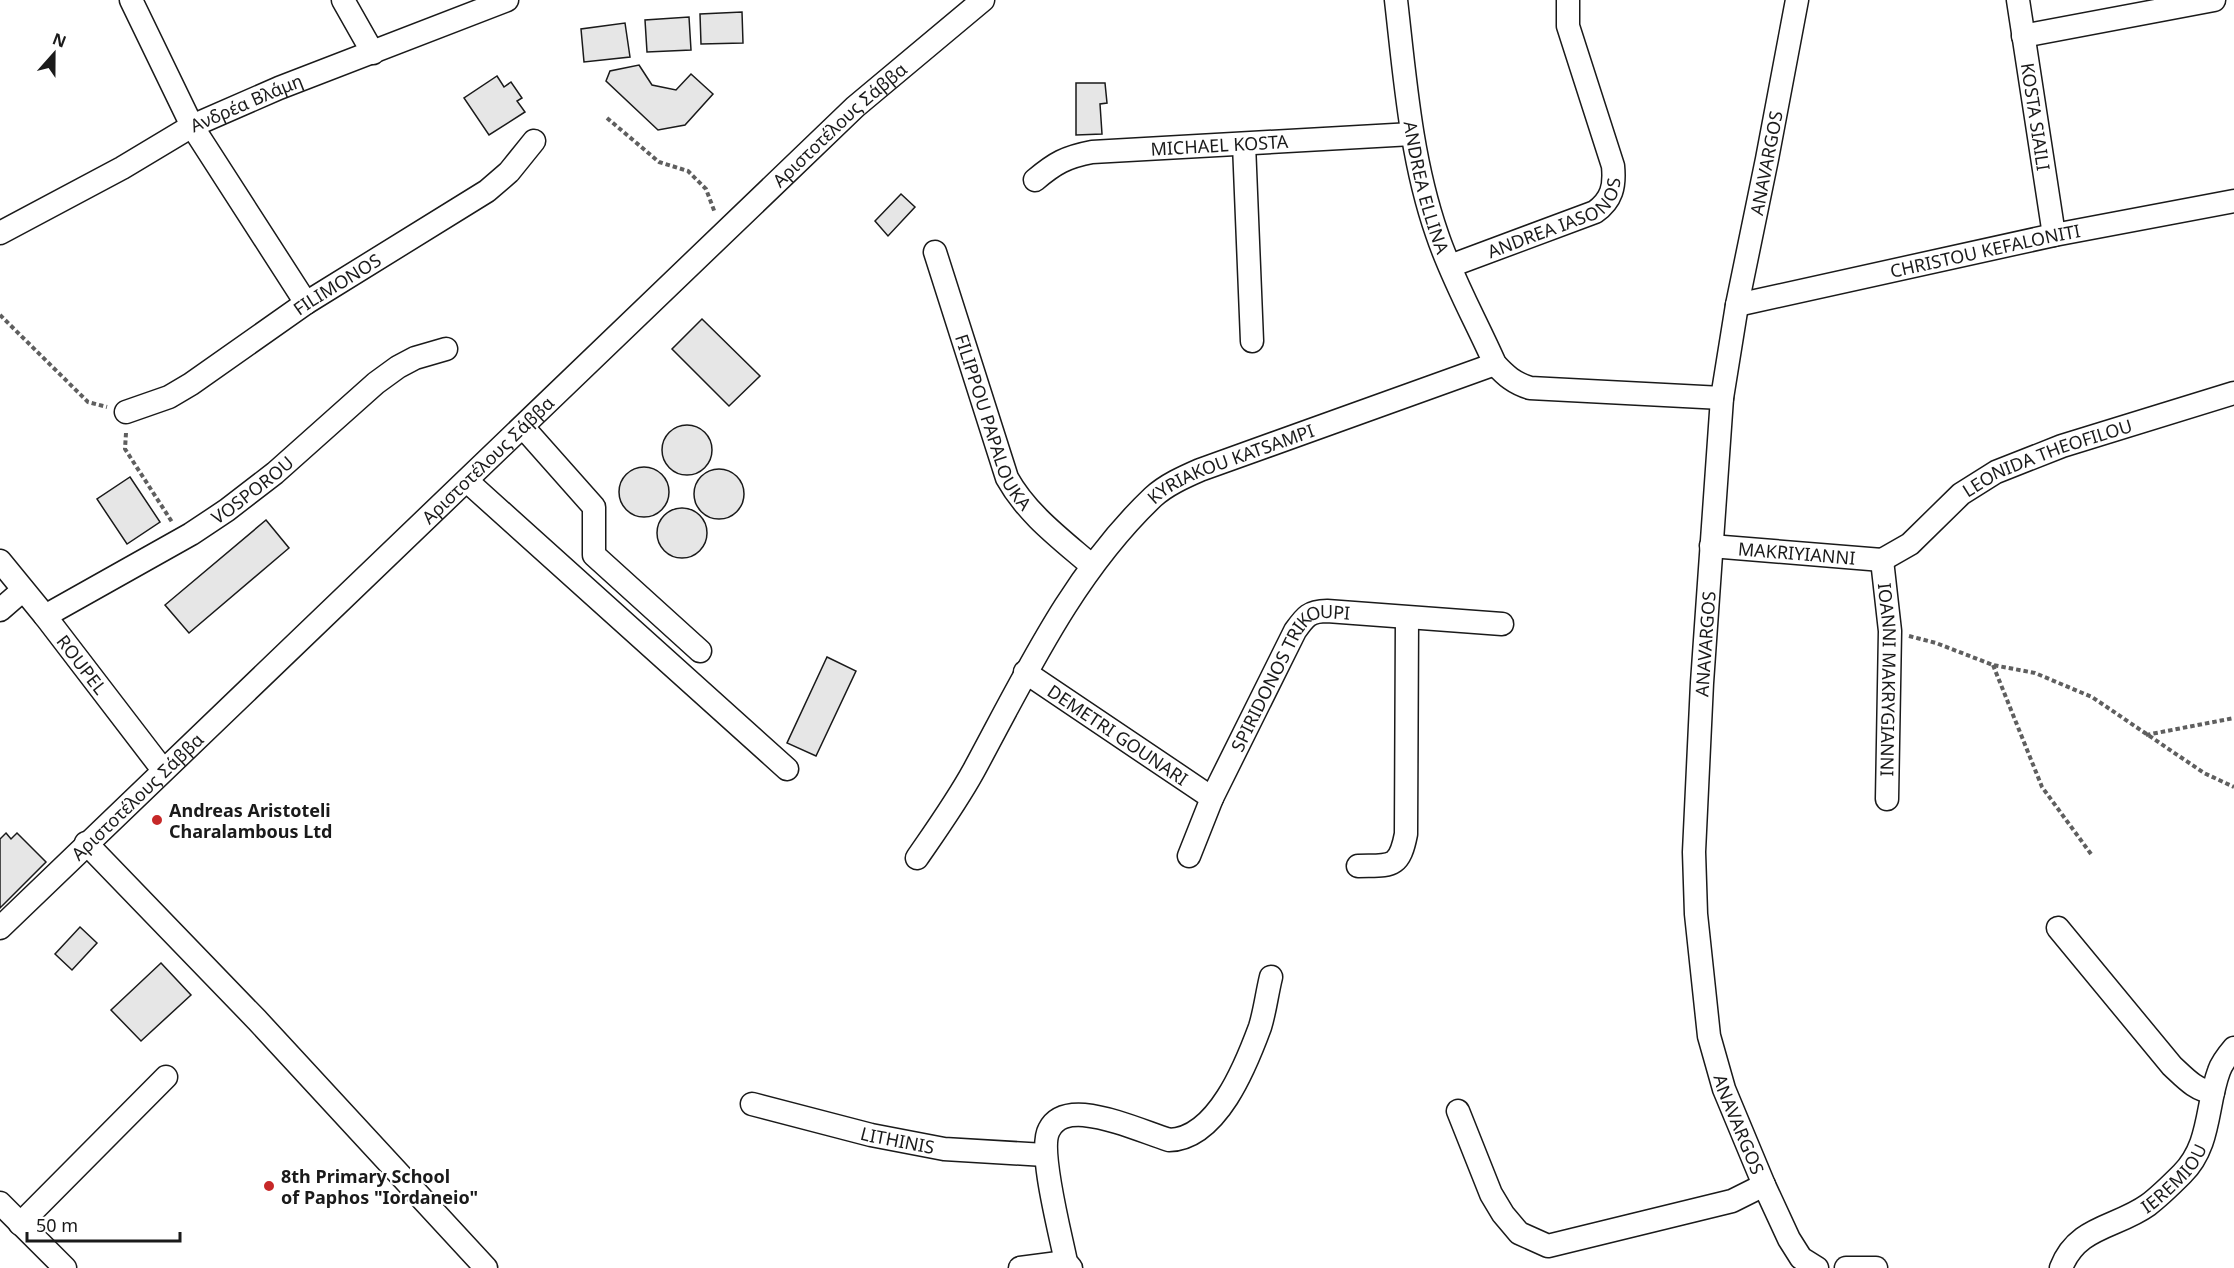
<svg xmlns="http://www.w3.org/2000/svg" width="2234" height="1268" font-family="'Noto Sans',sans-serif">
  <rect width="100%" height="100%" fill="#fff"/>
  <g fill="#e6e6e6" stroke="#1a1a1a" stroke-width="1.5">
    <polygon points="742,12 743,43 701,44 700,14"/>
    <polygon points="689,17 691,50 647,52 645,20"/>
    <polygon points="625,23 630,57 584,62 581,29"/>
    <polygon points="639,65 652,85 676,90 691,74 713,94 685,125 658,130 606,81 610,71"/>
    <polygon points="497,76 504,87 511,82 522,98 517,101 525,112 489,135 464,98"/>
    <polygon points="1076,83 1105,83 1107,103 1100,104 1102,134 1076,135"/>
    <polygon points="901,194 915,207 888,236 875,221"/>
    <polygon points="702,319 760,376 729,406 672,349"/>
    <circle cx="687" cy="450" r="25"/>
    <circle cx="644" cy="492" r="25"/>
    <circle cx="719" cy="494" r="25"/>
    <polygon points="130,477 160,522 127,544 97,499"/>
    <circle cx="682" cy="533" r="25"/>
    <polygon points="266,520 289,548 189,633 165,605"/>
    <polygon points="827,657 856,671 816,756 787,743"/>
    <polygon points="6,833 11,839 17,833 46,862 0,908 0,839"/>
    <polygon points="80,927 97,943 72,970 55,954"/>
    <polygon points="161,963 191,995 141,1041 111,1010"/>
  </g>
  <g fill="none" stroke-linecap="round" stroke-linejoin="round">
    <defs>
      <g id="minor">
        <polyline points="131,0 192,126 306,303"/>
        <polyline points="343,0 373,53"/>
        <path id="s1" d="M 1396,0 C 1405,79 1411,159 1437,234 C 1452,279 1476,321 1495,364 C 1506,376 1514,383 1530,388 L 1722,398"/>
        <path id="s2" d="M 1797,0 L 1767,159 L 1737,305 L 1722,398 L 1702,683 L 1694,852 L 1696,914 L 1709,1036 L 1724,1089 L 1764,1185 L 1789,1239 L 1801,1258 L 1817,1268"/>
        <path id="s3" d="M 2018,0 L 2054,235"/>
        <polyline points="2023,36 2214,0"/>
        <polyline points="1244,144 1252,341"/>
        <path id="s4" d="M 1035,180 C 1055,163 1066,157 1092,152 L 1412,134"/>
        <path id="s5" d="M 0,233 L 122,168 L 192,126 L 279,88 L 507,0"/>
        <path id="s6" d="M 935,252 L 1007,478 C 1027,514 1061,539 1091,565"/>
        <path id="s7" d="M 1450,266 L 1595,212 C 1612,200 1615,186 1613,166 L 1568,26 L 1568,0"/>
        <path id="s8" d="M 1737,305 L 2054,235 L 2234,201"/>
        <path id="s9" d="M 126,412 L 169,397 L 191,384 L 306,303 L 487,191 L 509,172 L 534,141"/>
        <polyline points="523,427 594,507 594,555 700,651"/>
        <polyline points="467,481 787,769"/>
        <path id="s10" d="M 1711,546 L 1882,560"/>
        <path id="s11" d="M 1882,560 L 1910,544 L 1961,494 L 1996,472 L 2062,446 L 2234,393"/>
        <path id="s12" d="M 1882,560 L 1890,631 L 1887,799"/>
        <path id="s13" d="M 0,561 L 45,616 L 163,770"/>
        <polyline points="0,610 23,590"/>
        <path id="s14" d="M 45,616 L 191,534 L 227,510 L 275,473 L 376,383 L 398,367 L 415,358 L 446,349"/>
        <path id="s15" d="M 1025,672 L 1212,798"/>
        <polyline points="86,843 257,1020 486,1268"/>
        <path id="s16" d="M 1189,856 L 1212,798 L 1295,631 C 1305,617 1309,611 1327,611 L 1502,624"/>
        <path id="s17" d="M 917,858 C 937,829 957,801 974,770 C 1026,674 1073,573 1153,497 C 1166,485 1184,477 1200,470 L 1495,364"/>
        <path d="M 1358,866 C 1390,865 1399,870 1406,834 L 1407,618"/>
        <path id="s18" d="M 0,928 L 855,107 L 983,0"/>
        <path d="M 2058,928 L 2172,1066 C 2184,1077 2196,1091 2213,1092"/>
        <path id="s19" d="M 752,1104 L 871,1135 L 944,1149 L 1045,1155"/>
        <polyline points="1458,1111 1491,1194 1503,1214 1519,1233 1548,1246 1732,1201 1764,1185"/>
        <polyline points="0,1203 65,1268"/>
        <polyline points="20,1224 166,1077"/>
        <polyline points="1020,1268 1066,1262"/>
        <path d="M 1071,1268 L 1066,1262 C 1061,1236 1038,1150 1049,1130 C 1056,1116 1070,1114 1084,1115 C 1113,1118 1142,1131 1169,1140 C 1217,1139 1246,1065 1260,1027 C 1265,1011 1267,993 1271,977"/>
        <polyline points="1846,1268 1876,1268"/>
        <path id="s20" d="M 2061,1268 C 2077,1226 2116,1228 2148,1205 C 2160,1196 2172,1184 2182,1174 C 2211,1145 2206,1106 2219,1071 C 2222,1062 2228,1055 2234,1048"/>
      </g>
    </defs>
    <use href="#minor" stroke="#1a1a1a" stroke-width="25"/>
    <g stroke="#5f5f5f" stroke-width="4" stroke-dasharray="4.5 3" stroke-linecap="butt">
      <polyline points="607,118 659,162 688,171 706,189 715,213"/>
      <polyline points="0,315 88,402 107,407"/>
      <polyline points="126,433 125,449 172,522"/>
      <polyline points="1909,636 1936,643 1993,665 2035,673 2092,697 2204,773 2234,787"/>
      <polyline points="1993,665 2042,787 2091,854"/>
      <polyline points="2146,735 2234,718"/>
    </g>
    <use href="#minor" stroke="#fff" stroke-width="22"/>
  </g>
  <g fill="#c62828" stroke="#fff" stroke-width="2">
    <circle cx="157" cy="820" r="6"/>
    <circle cx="269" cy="1186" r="6"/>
  </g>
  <g text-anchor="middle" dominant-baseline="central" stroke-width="4.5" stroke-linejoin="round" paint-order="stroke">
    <g font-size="18" fill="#1a1a1a" stroke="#fff">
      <text stroke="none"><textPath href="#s5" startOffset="279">Ανδρέα Βλάμη</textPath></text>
      <text stroke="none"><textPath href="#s3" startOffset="118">KOSTA SIAILI</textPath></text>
      <text stroke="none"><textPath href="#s18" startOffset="1162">Αριστοτέλους Σάββα</textPath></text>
      <text stroke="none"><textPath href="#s4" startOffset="192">MICHAEL KOSTA</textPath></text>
      <text transform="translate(1766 163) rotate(-79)">ANAVARGOS</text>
      <text stroke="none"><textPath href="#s1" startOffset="190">ANDREA ELLINA</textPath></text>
      <text stroke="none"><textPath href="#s7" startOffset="118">ANDREA IASONOS</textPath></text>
      <text stroke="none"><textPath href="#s8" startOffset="254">CHRISTOU KEFALONITI</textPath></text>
      <text stroke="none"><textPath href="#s9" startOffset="248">FILIMONOS</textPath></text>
      <text stroke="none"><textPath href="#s6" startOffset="180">FILIPPOU PAPALOUKA</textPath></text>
      <text stroke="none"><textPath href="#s18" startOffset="676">Αριστοτέλους Σάββα</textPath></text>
      <text stroke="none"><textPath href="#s11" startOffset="198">LEONIDA THEOFILOU</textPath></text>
      <text stroke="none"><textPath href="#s17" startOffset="518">KYRIAKOU KATSAMPI</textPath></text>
      <text stroke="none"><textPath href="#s14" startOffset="243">VOSPOROU</textPath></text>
      <text stroke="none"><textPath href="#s10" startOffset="86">MAKRIYIANNI</textPath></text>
      <text transform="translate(1705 644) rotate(-86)">ANAVARGOS</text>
      <text stroke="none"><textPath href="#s13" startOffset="132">ROUPEL</textPath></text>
      <text stroke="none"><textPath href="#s12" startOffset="120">IOANNI MAKRYGIANNI</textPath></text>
      <text stroke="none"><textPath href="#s16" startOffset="214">SPIRIDONOS TRIKOUPI</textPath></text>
      <text stroke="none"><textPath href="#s15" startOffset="112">DEMETRI GOUNARI</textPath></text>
      <text stroke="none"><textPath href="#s18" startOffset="190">Αριστοτέλους Σάββα</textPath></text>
      <text stroke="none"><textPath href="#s2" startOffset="1138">ANAVARGOS</textPath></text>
      <text stroke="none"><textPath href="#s19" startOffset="150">LITHINIS</textPath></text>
      <text stroke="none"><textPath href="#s20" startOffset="148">IEREMIOU</textPath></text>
    </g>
    <g font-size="18" font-weight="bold" fill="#1a1a1a" stroke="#fff" text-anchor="start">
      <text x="169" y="810">Andreas Aristoteli<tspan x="169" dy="21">Charalambous Ltd</tspan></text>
      <text x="281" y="1176">8th Primary School<tspan x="281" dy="21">of Paphos "Iordaneio"</tspan></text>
    </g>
  </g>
  <g transform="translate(54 54) rotate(21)" stroke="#ffffff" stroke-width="4.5" paint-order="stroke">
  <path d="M0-4.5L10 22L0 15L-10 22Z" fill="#1a1a1a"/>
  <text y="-9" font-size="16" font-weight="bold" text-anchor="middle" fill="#1a1a1a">N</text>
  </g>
  <path d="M27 1232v9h153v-9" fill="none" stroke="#1a1a1a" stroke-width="3"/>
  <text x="36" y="1232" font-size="18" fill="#1a1a1a" stroke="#ffffff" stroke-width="4.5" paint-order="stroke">50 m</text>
</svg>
